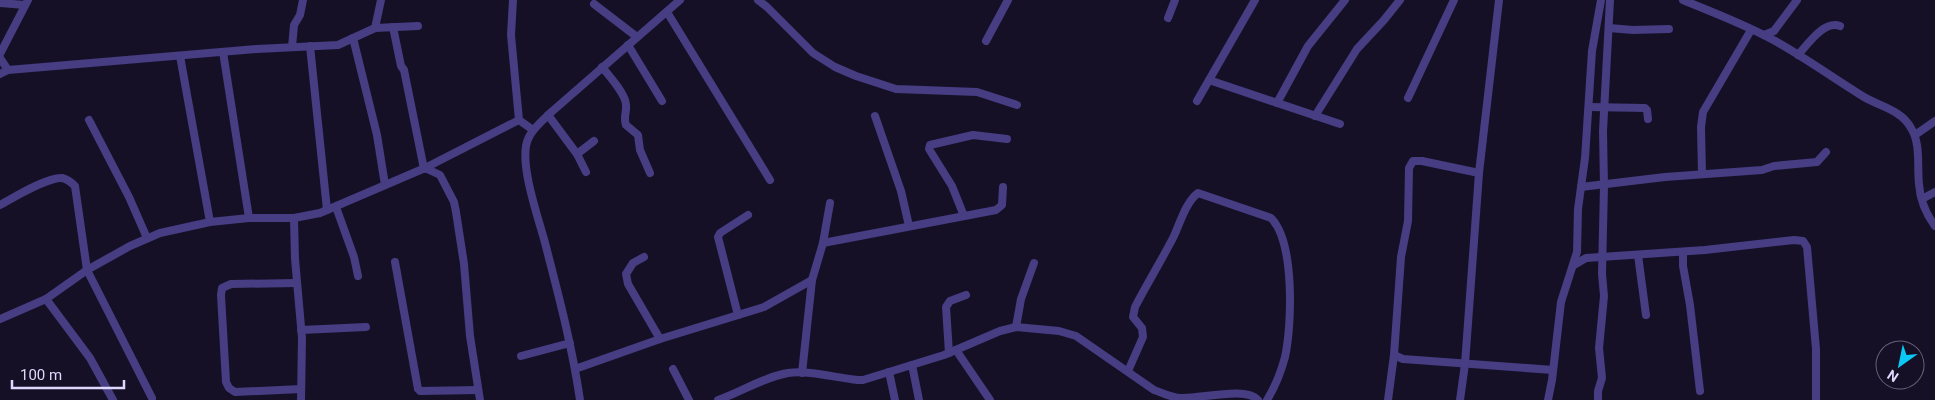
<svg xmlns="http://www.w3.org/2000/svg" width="1935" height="400" font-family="Roboto,sans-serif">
  <rect width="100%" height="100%" fill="#161026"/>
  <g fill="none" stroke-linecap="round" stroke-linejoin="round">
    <g stroke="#463d83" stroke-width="8">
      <polyline points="513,0 511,35 519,120 533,130"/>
      <polyline points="758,0 767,7 813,53 835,67 856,76 896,89 977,92 1017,105"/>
      <path d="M 1683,0 C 1714,13 1747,25 1777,42 C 1807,59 1835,79 1864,97 C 1881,107 1901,110 1911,128 C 1921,144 1917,166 1919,184 C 1920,199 1926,214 1935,226"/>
      <polyline points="0,3 25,5"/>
      <polyline points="594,4 637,37"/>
      <polyline points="667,12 770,180"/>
      <polyline points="1168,18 1175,0"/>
      <polyline points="393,27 401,66 404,70 424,169"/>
      <polyline points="375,28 381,0"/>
      <polyline points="1609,28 1633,30 1669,29"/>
      <polyline points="1764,35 1774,31 1797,0"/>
      <polyline points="353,38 377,135 385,185"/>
      <polyline points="986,41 1008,0"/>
      <polyline points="628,45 662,101"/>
      <polyline points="310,46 327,210"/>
      <polyline points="292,47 294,25 300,15 303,0"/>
      <polyline points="223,52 249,218"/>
      <polyline points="0,54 28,0"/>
      <path d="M 1798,55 C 1808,44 1824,20 1840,26"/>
      <polyline points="180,56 210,222"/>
      <polyline points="0,58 8,70"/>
      <path d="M 602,67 C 609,76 626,94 626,105 C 627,112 623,117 626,125 L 638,135 L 640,150 L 650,173"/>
      <polyline points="0,74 8,70 257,49 338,45 375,28 418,26"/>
      <polyline points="1209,80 1340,124"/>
      <polyline points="1408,98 1454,0"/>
      <polyline points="1197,101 1255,0"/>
      <polyline points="1277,103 1308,46 1345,0"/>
      <polyline points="1589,107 1645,108 1647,110 1648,119"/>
      <polyline points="548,115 577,154 586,172"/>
      <polyline points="875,116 901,191 909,226"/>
      <polyline points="1315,116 1357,49 1384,20 1400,0"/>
      <polyline points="89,120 129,197 147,238"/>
      <polyline points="1915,135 1935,121"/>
      <polyline points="577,154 594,141"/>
      <polyline points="425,168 440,175 454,202 456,212 464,264 470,336 480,400"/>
      <polyline points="1702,174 1701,127 1703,112 1751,30"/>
      <polyline points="1581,187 1665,177 1762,170 1774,166 1817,162 1826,152"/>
      <polyline points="1922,199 1935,192"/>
      <path d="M 0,205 C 13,198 47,177 62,178 C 67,179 71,182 75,186 L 87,270 L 152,398"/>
      <polyline points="336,207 354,257 358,276"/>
      <polyline points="964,216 952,186 929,149 930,145 973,135 1007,139"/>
      <polyline points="294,218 295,259 302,338 301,400"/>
      <polyline points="823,243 996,210 1002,205 1003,187"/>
      <polyline points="1683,252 1683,266 1690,305 1700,391"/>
      <polyline points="1638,255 1646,315"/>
      <polyline points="644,257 633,263 626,274 628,284 660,339"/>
      <polyline points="395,262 418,389 420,391 478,390"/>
      <polyline points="1574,265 1586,258 1705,250 1794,240 1803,241 1807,247 1816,349 1816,400"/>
      <polyline points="296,283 231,284 222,288 221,295 226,382 229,388 235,392 301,389"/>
      <polyline points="46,299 90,358 113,400"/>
      <polyline points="738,315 718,237 720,233 748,215"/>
      <polyline points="0,319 46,299 87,270 130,246 160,233 210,222 249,218 294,218 320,213 425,168 519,120"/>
      <polyline points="1016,327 1021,299 1034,263"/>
      <polyline points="301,330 366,327"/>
      <polyline points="956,350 990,400"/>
      <polyline points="949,353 946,307 950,301 966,295"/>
      <polyline points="1394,355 1403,359 1553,370"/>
      <polyline points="521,356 570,343"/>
      <polyline points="912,365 919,400"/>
      <polyline points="575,369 660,339 764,307 812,280"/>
      <polyline points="673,369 689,400"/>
      <path d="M 1128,371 L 1143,337 L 1142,328 L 1133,317 L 1135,307 C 1147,284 1161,261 1173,238 C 1180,224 1185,203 1198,193 L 1271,218 C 1295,242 1292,325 1285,357 C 1281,372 1275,387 1267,400"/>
      <polyline points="889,372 895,400"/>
      <polyline points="802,373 812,280 823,243 830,203"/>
      <path d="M 580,400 C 572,345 558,293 544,239 C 537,214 522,171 526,146 C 528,133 539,124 548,115 L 680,0"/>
      <path d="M 718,400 C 741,392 764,377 788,373 C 811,370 835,378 858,380 L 863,380 L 944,355 L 1000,331 L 1016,327 L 1059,331 L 1076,336 L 1154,390 C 1163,393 1172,398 1181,398 C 1200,399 1246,386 1258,400"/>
      <polyline points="1388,400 1394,355 1401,257 1408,221 1409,168 1413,161 1422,161 1479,173"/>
      <polyline points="1460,400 1465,364 1479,173 1499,0"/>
      <polyline points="1548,400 1552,380 1561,302 1577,252 1578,209 1585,158 1592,51 1601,0"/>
      <polyline points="1598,400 1598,391 1602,378 1599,348 1604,296 1602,274 1604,186 1603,131 1610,0"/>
    </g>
  </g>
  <g transform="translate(1900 365) rotate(213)"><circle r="24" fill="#161026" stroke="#66607c"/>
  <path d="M0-4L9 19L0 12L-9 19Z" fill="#0bc8f5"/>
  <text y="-8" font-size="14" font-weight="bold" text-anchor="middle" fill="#dfd7fd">N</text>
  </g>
  <path d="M12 380v8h112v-8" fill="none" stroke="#dfd7fd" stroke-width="2.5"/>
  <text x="20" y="380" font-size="15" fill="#dfd7fd" stroke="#161026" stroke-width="4" paint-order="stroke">100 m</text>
</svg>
